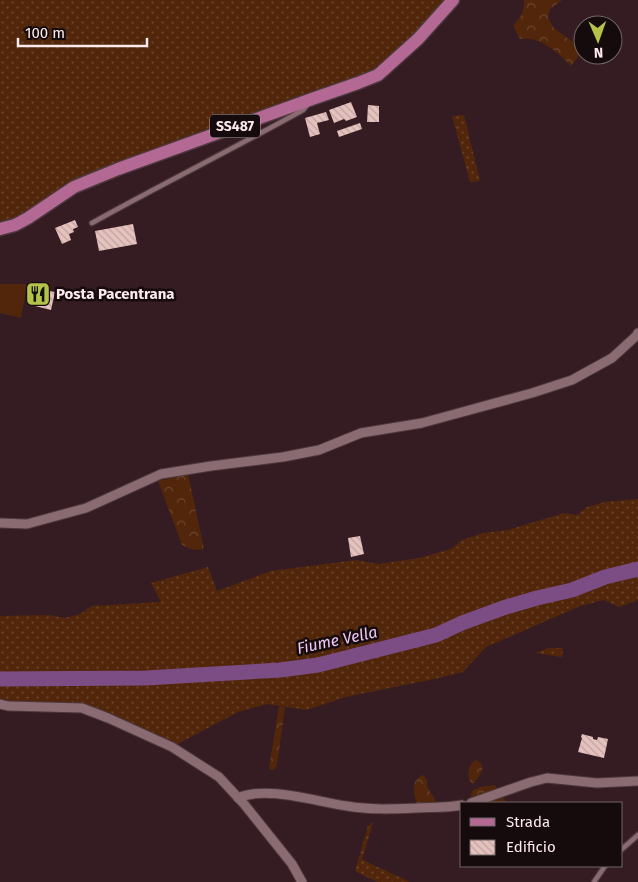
<svg xmlns="http://www.w3.org/2000/svg" width="638" height="882" font-family="'Fira Sans',sans-serif">
  <defs>
    <pattern id="grass-dots" width="8" height="8" patternUnits="userSpaceOnUse" patternTransform="scale(1.25)"><rect width="8" height="8" fill="#51260b"/><path d="M2 2h.1M6 6h.1" fill="none" stroke="#6b462f" stroke-width="1.8" stroke-linecap="round"/></pattern>
    <pattern id="forest-crowns" width="20" height="18" patternUnits="userSpaceOnUse" patternTransform="scale(1.25)"><rect width="20" height="18" fill="#51260b"/><path d="M2 6a3 3 0 1 1 6 0M12 15a3 3 0 1 1 6 0" fill="none" stroke="#6b462f"/></pattern>
    <pattern id="building-back-hatch" width="6" height="6" patternUnits="userSpaceOnUse" patternTransform="scale(1.25)"><rect width="6" height="6" fill="#e5c2bd"/><path d="M-1 5l2 2M0 0l6 6M5-1l2 2" fill="none" stroke="#bfa3a0"/></pattern>
  </defs>
  <rect width="100%" height="100%" fill="#351c22"/>
  <g fill="url(#grass-dots)">
    <polygon points="0,0 453,0 388,67 118,169 0,229"/>
    <polygon points="464,115 480,181 470,182 452,116"/>
    <polygon points="638,499 638,600 619,607 604,600 580,606 486,647 463,672 439,678 346,697 307,710 267,704 238,712 172,747 82,708 0,704 0,616 49,615 65,618 80,614 92,606 161,602 151,583 208,567 217,591 271,571 356,560 379,564 419,558 451,549 462,540 483,533 508,530 564,513 577,515 587,507 605,502"/>
    <polygon points="549,648 563,648 562,657 535,653"/>
    <path d="M 373,823 L 362,859 C 377,868 394,873 409,882 L 377,882 L 355,871 L 368,826 Z"/>
  </g>
  <g fill="url(#forest-crowns)">
    <path d="M 524,0 L 562,0 L 550,9 L 548,18 L 554,28 L 578,46 L 579,56 L 571,66 C 558,53 540,35 520,39 L 513,26 C 520,18 525,11 524,0 Z"/>
    <path d="M 188,474 L 204,549 C 195,551 190,549 182,545 L 158,481 Z"/>
    <polygon points="279,706 285,707 277,765 275,769 271,770 269,768"/>
    <path d="M 476,760 C 489,766 479,776 474,783 L 471,783 C 466,774 468,765 476,760 Z"/>
    <path d="M 423,775 C 430,781 425,784 429,790 C 432,797 436,796 436,806 L 419,806 C 413,797 410,780 423,775 Z"/>
    <polygon points="495,785 501,796 507,802 507,803 471,803 470,799 472,791 480,787"/>
  </g>
  <polygon fill="#51260b" points="0,284 27,284 21,318 0,313"/>
  <g fill="none" stroke-linecap="round" stroke-linejoin="round">
    <polyline stroke="#7c4d84" stroke-width="15" points="0,679 146,678 280,670 318,665 436,635 462,623 503,608 537,598 572,590 605,577 638,569"/>
  </g>
  <g fill="url(#building-back-hatch)">
    <polygon points="351,102 357,117 346,121 344,119 334,123 329,110"/>
    <polygon points="368,105 379,106 379,122 367,122"/>
    <polygon points="326,112 329,120 317,123 320,134 310,137 305,118"/>
    <polygon points="360,123 362,129 339,137 337,131"/>
    <polygon points="75,220 78,227 73,229 74,232 69,234 71,240 62,244 55,228"/>
    <polygon points="133,224 137,244 99,251 95,231"/>
    <polygon points="35,288 55,292 51,310 31,305"/>
    <polygon points="360,536 364,554 351,557 348,538"/>
    <polygon points="582,734 593,737 593,739 597,740 598,737 608,739 604,758 578,752 582,738 581,737"/>
  </g>
  <g fill="none" stroke-linecap="round" stroke-linejoin="round">
    <defs>
      <g id="lane">
        <path d="M 92,223 C 162,184 233,149 303,110 L 308,104"/>
        <polyline points="622,849 638,835"/>
        <polyline points="594,882 605,866"/>
      </g>
      <g id="street">
        <polyline points="0,523 27,524 86,508 161,474 211,466 283,457 319,450 361,433 422,423 532,393 572,380 612,358 636,336 638,333"/>
        <polyline points="0,704 8,706 82,708 108,718 172,747 219,777 244,804 292,864 302,882"/>
        <path d="M 238,798 C 267,785 317,802 347,806 C 370,810 393,809 416,808 C 431,807 447,808 462,805"/>
        <polyline points="471,803 531,782 547,778 597,783 638,781"/>
      </g>
      <polyline id="primary" points="0,229 15,225 28,218 74,187 118,169 312,99 358,83 378,75 418,39 453,0"/>
    </defs>
    <use href="#lane" stroke="#4c383d" stroke-width="7"/>
    <use href="#street" stroke="#4c383d" stroke-width="11"/>
    <use href="#primary" stroke="#4c383d" stroke-width="15"/>
    <use href="#lane" stroke="#896b71" stroke-width="4.5"/>
    <use href="#street" stroke="#896b71" stroke-width="9"/>
    <use href="#primary" stroke="#b36993" stroke-width="12"/>
  </g>
  <defs>
    <symbol id="restaurant-square" viewBox="-11 -11 22 22"><rect x="-9" y="-9" width="18" height="18" rx="4" fill="#b4c24a" stroke="#150a0c"/><path d="M-5-6h1v4h1v-4h1v4h1v-4h1v5L-1.5 .5V6h-2V.5L-5-1ZM5-6V6H3V1.5H1.5Q1.5-4 5-6Z" fill="#111"/></symbol>
  </defs>
  <g fill-rule="evenodd">
    <use href="#restaurant-square" x="24" y="280" width="28" height="28"/>
  </g>
  <g text-anchor="middle" dominant-baseline="central" stroke-width="5" stroke-linejoin="round" paint-order="stroke">
    <rect fill="#150a0c" stroke="#b7a7aa" stroke-width="1" x="210" y="114.5" width="50" height="23" rx="4"/>
    <g font-size="14" font-weight="bold" fill="#fceaed">
      <text x="235" y="126">SS487</text>
    </g>
    <g font-size="15" font-weight="bold" fill="#fceaed" stroke="#150a0c" text-anchor="start">
      <text x="56" y="294">Posta Pacentrana</text>
    </g>
    <g font-size="16" font-style="italic" fill="#efc6f6" stroke="#150a0c">
      <text transform="translate(337 640) rotate(-12)">Fiume Vella</text>
    </g>
  </g>
  <rect x="460" y="802" width="162" height="65" fill="#150a0c" stroke="#716466"/>
  <rect x="470" y="818" width="25" height="8" fill="#b36993" stroke="#716466"/>
  <text x="506" y="827" font-size="15" fill="#fceaed">Strada</text>
  <rect x="470" y="840" width="25" height="15" fill="url(#building-back-hatch)" stroke="#716466"/>
  <text x="506" y="852" font-size="15" fill="#fceaed">Edificio</text>
  <g transform="translate(598 40) rotate(178)"><circle r="24" fill="#150a0c" stroke="#716466"/>
  <path d="M0-4L9 19L0 12L-9 19Z" fill="#b4c24a"/>
  <text y="-8" font-size="14" font-weight="bold" text-anchor="middle" fill="#fceaed">N</text>
  </g>
  <path d="M18 38v8h129v-8" fill="none" stroke="#fceaed" stroke-width="2.5"/>
  <text x="25" y="38" font-size="15" fill="#fceaed" stroke="#150a0c" stroke-width="4" paint-order="stroke">100 m</text>
</svg>
